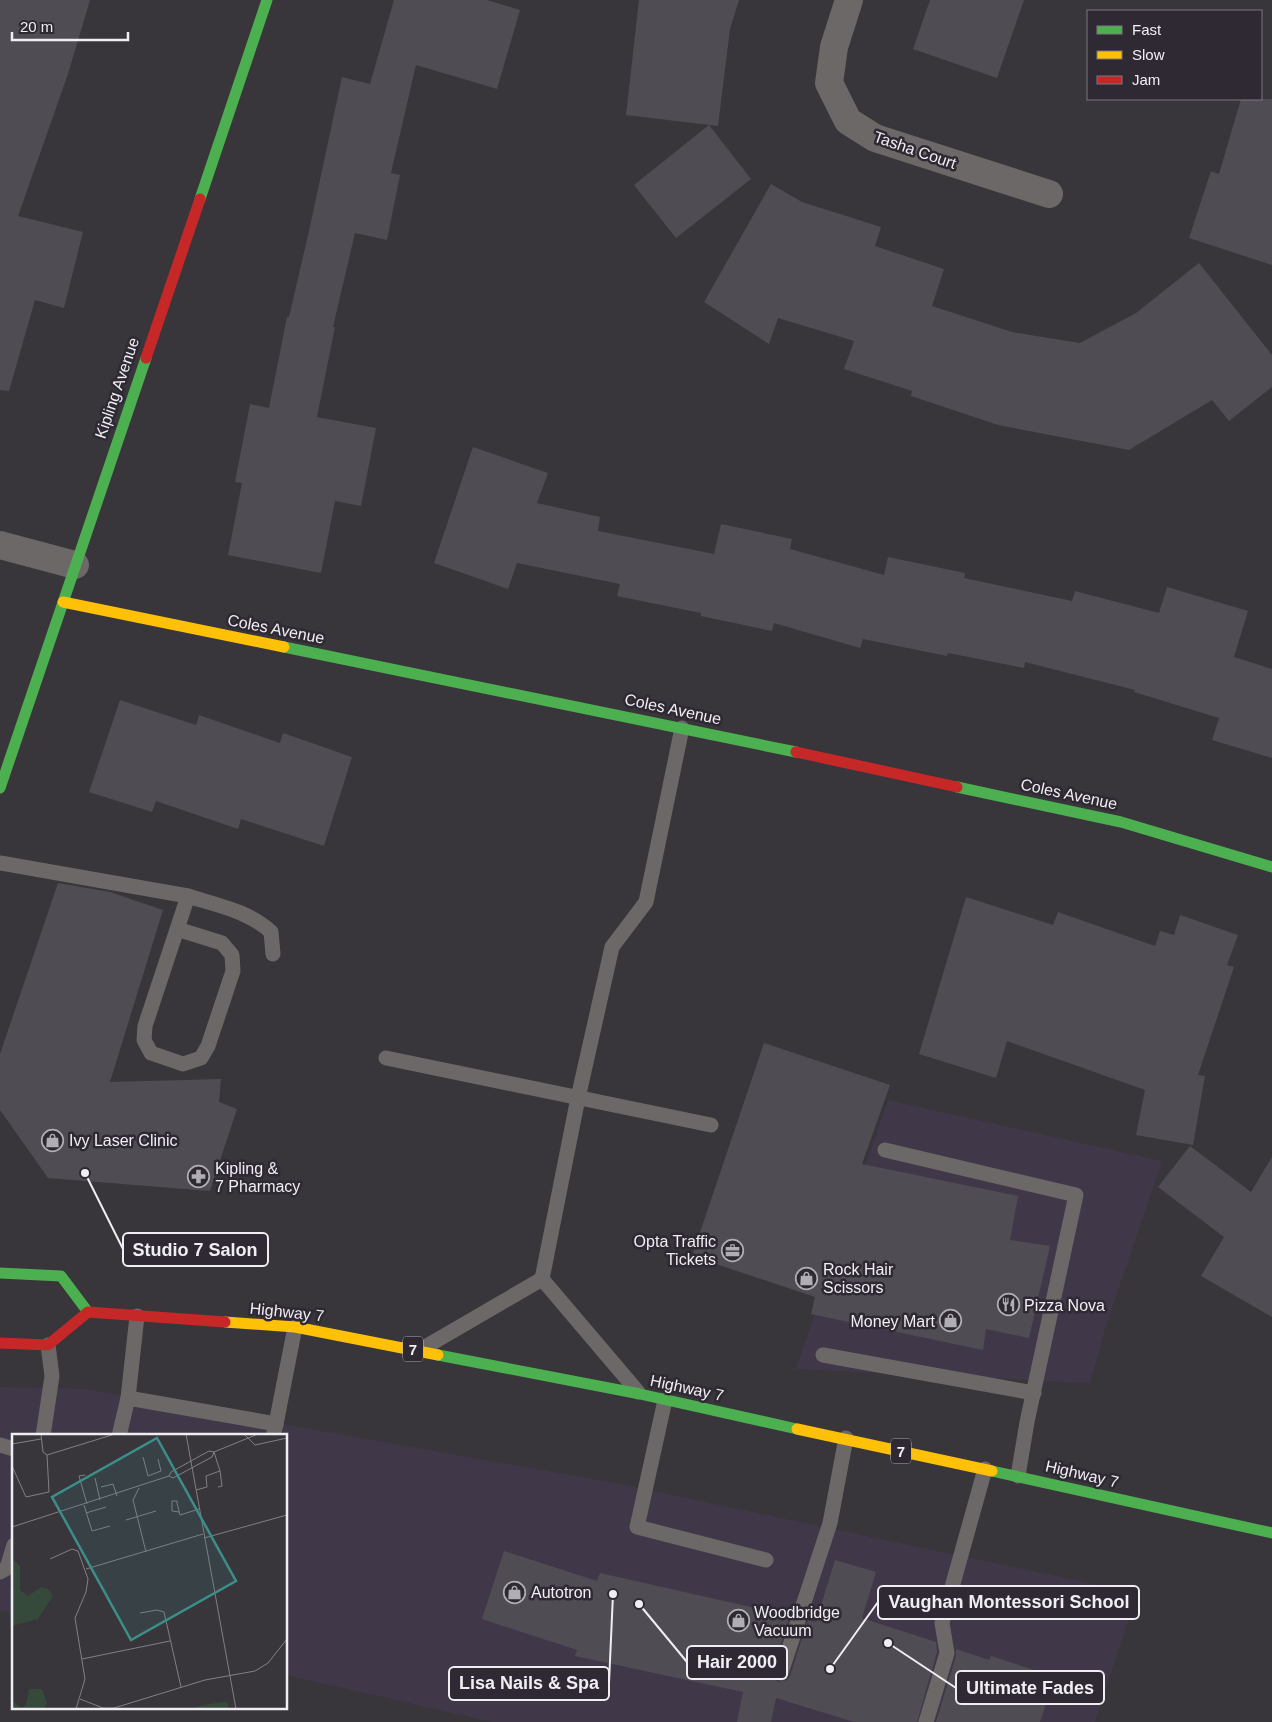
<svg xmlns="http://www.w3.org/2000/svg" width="1272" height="1722" font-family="Helvetica,sans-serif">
  <rect width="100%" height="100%" fill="#38353b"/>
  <g fill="#403848">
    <polygon points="888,1100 1162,1161 1106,1326 1090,1383 796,1369"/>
    <polygon points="0,1387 85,1389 615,1483 1137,1593 1095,1722 492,1722 286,1675 286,1436 14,1436 14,1613 0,1610"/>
  </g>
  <g fill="#504c54">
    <polygon points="0,0 90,0 68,74 18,216 83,232 64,308 35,300 9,391 0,390"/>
    <polygon points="394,0 487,0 520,10 497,89 416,65 391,173 400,175 387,240 355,233 333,327 335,327 317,417 376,428 361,506 335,501 321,573 228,555 242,483 235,482 250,404 269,408 287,317 289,317 309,231 342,77 370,84"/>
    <polygon points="639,0 739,0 730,29 718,126 626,115"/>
    <polygon points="930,0 1024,0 997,78 913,49"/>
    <polygon points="1241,99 1272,99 1272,265 1189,238 1211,171 1219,174"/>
    <polygon points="709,125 751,179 676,238 634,185"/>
    <polygon points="771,184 802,202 881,227 875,246 944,269 932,306 1012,332 1080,343 1136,313 1199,263 1272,355 1272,387 1229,421 1212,400 1129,450 998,425 911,396 912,391 844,369 854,341 778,318 769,344 704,302"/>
    <polygon points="473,447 548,473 537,503 600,517 598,531 714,554 721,524 792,539 790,549 884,575 888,557 965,573 964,578 1072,601 1075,591 1159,613 1167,587 1248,611 1234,657 1272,669 1272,758 1212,740 1219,718 1134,692 1135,690 1025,662 1024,668 948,653 947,656 863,639 860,648 774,623 772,631 701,616 701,613 617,596 620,584 517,563 508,589 434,563"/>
    <polygon points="120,700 196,725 199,715 280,743 283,733 352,757 324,846 241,819 238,829 156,801 152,812 89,792"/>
    <polygon points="58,883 110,892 163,910 110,1082 221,1079 219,1102 237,1109 210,1191 48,1178 0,1110 0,1054"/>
    <polygon points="966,897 1053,925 1058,912 1155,946 1160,931 1174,935 1180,915 1238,935 1227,965 1234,967 1198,1075 1205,1076 1193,1145 1136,1135 1145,1090 1007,1041 996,1078 919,1054"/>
    <polygon points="764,1043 890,1085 862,1164 1018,1196 1010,1240 1050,1246 1029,1338 986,1329 983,1350 811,1314 815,1297 692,1256"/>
    <polygon points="1190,1146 1251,1192 1272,1157 1272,1317 1201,1276 1224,1237 1158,1187"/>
    <polygon points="504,1551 597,1581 600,1573 790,1616 772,1671 774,1679 779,1682 787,1680 790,1676 808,1620 816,1622 835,1560 876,1572 862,1618 936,1642 937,1652 917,1722 854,1722 776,1698 771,1722 737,1722 743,1692 575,1656 577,1650 482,1619"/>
    <polygon points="956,1649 989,1660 991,1656 1055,1677 1040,1722 936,1722 956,1656"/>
  </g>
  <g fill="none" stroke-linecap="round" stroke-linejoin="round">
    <g stroke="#6d6868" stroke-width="15">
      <polyline points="0,863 188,896 145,1026 144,1040 151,1053 183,1064 201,1058 208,1046 233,971 232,955 222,943 177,929"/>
      <path d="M 188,896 C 216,905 249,911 271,932 L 273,954"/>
      <polyline points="386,1058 711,1125"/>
      <polyline points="885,1150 1076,1195 1027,1422 1018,1476"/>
      <polyline points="542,1279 638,1392"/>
      <polyline points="420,1350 542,1279 578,1098 612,947 646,902 682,728"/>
      <polyline points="823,1355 1034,1393"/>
      <polyline points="128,1398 137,1316"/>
      <polyline points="665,1400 637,1527 766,1560"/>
      <polyline points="276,1424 295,1327"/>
      <polyline points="43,1436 52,1376 48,1345"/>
      <polyline points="119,1436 128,1398 276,1424 273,1436"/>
      <polyline points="0,1445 14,1449"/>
      <polyline points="0,1572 7,1568 14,1545"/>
      <polyline points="781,1673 830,1523 846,1438"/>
      <polyline points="926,1722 947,1653 942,1623 985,1469"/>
    </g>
    <g stroke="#6d6868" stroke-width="28">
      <polyline points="849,0 834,47 829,83 848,121 875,138 1049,194"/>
      <polyline points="0,545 75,565"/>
    </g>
    <g stroke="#4caf50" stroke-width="11">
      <polyline points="200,199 267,0"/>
      <polyline points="284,647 796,752"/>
      <polyline points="957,787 1121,822 1272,867"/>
      <polyline points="0,788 146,358"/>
      <polyline points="0,1273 61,1276 88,1312"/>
      <polyline points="438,1355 640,1394 797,1429"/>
      <polyline points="992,1471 1272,1533"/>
    </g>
    <g stroke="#ffc107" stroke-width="11">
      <polyline points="63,602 284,647"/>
      <polyline points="225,1322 295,1327 438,1355"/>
      <polyline points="797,1429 992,1471"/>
    </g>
    <g stroke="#c62828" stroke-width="11">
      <polyline points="146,358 200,199"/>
      <polyline points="796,752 957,787"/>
      <polyline points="0,1343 48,1345 88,1312 225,1322"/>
    </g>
  </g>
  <defs>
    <symbol id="shop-ring" viewBox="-11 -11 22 22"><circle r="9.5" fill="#2e2933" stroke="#b0adb3" stroke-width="1.5"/><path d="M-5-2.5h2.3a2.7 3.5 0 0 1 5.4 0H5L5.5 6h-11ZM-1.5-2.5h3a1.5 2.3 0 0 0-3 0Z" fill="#b0adb3"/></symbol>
    <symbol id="pharmacy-ring" viewBox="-11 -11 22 22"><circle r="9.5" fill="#2e2933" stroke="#b0adb3" stroke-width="1.5"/><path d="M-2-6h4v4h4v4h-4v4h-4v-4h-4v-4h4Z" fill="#b0adb3"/></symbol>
    <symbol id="office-ring" viewBox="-11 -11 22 22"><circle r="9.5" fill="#2e2933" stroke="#b0adb3" stroke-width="1.5"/><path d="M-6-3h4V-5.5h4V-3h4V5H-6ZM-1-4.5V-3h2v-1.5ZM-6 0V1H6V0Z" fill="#b0adb3"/></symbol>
    <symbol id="restaurant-ring" viewBox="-11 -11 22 22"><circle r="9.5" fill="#2e2933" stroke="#b0adb3" stroke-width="1.5"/><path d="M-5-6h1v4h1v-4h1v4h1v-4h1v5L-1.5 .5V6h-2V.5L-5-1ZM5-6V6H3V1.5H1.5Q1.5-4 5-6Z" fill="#b0adb3"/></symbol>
  </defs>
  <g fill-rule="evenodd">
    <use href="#shop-ring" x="40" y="1128" width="25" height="25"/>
    <use href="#pharmacy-ring" x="186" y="1164" width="25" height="25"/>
    <use href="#office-ring" x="720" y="1238" width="25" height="25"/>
    <use href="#shop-ring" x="794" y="1266" width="25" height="25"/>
    <use href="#restaurant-ring" x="996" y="1292" width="25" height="25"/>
    <use href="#shop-ring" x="938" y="1308" width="25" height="25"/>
    <use href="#shop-ring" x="502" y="1580" width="25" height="25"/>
    <use href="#shop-ring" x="726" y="1608" width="25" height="25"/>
  </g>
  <g text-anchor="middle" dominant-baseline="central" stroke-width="5" stroke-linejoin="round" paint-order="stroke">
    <g fill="#2e2933" stroke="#b6b2b9" stroke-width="1">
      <rect x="403" y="1336.5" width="20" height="25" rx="4"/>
      <rect x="891" y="1438.5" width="20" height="25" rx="4"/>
    </g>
    <g font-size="15" font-weight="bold" fill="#f0edf3">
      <text x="413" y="1349">7</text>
      <text x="901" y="1451">7</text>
    </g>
    <g font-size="16" fill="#f0edf3" stroke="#2e2933">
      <text transform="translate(915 150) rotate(19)">Tasha Court</text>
      <text transform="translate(117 388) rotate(-71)">Kipling Avenue</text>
      <text transform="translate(276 629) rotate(11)">Coles Avenue</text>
      <text transform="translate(673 709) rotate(12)">Coles Avenue</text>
      <text transform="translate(1069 794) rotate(12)">Coles Avenue</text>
      <text transform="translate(287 1312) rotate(6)">Highway 7</text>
      <text transform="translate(687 1388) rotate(12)">Highway 7</text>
      <text transform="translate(1082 1474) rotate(13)">Highway 7</text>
    </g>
    <g font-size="16" fill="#f0edf3" stroke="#2e2933" text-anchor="start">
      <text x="69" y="1140">Ivy Laser Clinic</text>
      <text x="215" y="1168">Kipling &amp;<tspan x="215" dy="18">7 Pharmacy</tspan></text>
      <text x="716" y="1241" text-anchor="end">Opta Traffic<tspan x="716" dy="18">Tickets</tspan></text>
      <text x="823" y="1269">Rock Hair<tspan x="823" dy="18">Scissors</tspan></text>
      <text x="1024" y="1305">Pizza Nova</text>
      <text x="935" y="1321" text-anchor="end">Money Mart</text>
      <text x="531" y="1592">Autotron</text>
      <text x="754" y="1612">Woodbridge<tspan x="754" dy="18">Vacuum</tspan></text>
    </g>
  </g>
  <g transform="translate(12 1434)">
    <rect width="275" height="275" fill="#38353b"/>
    <path d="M 0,125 L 8,132 L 8,156 L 16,162 L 29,153 L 36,155 L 41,162 L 26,185 L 0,192 ZM 17,255 L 30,255 L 35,269 L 32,275 L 0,275 L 0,267 L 10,274 L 14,271 ZM 215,268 L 217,275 L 177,275 L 196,270 Z" fill="#354a3a"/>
    <path fill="none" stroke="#446571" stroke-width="2.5" d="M 0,155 L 0,192"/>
    <path fill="none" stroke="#827f85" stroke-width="1" d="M 29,0 L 31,18 L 35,21 L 103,0M 174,0 L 224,275M 232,0 L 243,11 L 275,4M 0,10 L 29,5M 131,23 L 136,42 L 149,37 L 146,25M 0,32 L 14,63 L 37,58 L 35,21M 73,41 L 67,42 L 75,70M 157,42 L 159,38 L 197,17 L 202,18 L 246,0M 83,44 L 88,66M 89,53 L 101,50 L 105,62M 206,53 L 210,52 L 208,37M 127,54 L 121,66 L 134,118M 184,56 L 195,53 L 194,42 L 208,37 L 202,18M 72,71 L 80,97 L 98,92M 167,78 L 160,77 L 160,67 L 165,67 L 165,69 L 168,81 L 187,75M 74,79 L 94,73M 114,86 L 144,77M 0,93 L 157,42 L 161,44 L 200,23 L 202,18M 192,104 L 275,81M 38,125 L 60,115 L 66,117 L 76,145 L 74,158 L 63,184 L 73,245 L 64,275M 74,135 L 191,100M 128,179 L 145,176 L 152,178 L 169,253M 70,225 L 158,207M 68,265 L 91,274 L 102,274 L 193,246 L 243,237 L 256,229 L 275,205"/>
    <path fill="#3c8e89" fill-opacity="0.15" stroke="#3c8e89" stroke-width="2.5" d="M 145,4 L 224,147 L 119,206 L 40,63 Z"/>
    <rect width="275" height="275" fill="none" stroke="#f0edf3" stroke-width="2.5"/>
  </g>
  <path fill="none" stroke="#f0edf3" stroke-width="2" d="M85 1173L123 1249M830 1669L878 1602M639 1604L687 1662M613 1594L609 1683M888 1643L956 1688"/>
  <g fill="#f0edf3" stroke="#2e2933" stroke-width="2">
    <circle cx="85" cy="1173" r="5"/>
    <circle cx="830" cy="1669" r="5"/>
    <circle cx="639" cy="1604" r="5"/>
    <circle cx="613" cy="1594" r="5"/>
    <circle cx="888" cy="1643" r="5"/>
  </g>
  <g fill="#2e2933" stroke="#f0edf3" stroke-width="2">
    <rect x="123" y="1233" width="145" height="33" rx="5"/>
    <rect x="878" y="1586" width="261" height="33" rx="5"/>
    <rect x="687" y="1646" width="100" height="33" rx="5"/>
    <rect x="449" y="1667" width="160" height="33" rx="5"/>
    <rect x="956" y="1671" width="148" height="33" rx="5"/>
  </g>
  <g font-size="18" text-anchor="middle" font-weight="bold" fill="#f0edf3">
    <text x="195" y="1256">Studio 7 Salon</text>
    <text x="1009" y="1608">Vaughan Montessori School</text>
    <text x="737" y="1668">Hair 2000</text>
    <text x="529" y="1689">Lisa Nails &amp; Spa</text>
    <text x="1030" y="1694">Ultimate Fades</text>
  </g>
  <rect x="1087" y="10" width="175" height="90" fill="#2e2933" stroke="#7c7780"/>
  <rect x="1097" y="26" width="25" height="8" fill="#4caf50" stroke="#7c7780"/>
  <text x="1132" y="35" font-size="15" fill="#f0edf3">Fast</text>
  <rect x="1097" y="51" width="25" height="8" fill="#ffc107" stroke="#7c7780"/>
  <text x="1132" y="60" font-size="15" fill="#f0edf3">Slow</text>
  <rect x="1097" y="76" width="25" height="8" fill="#c62828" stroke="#7c7780"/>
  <text x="1132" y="85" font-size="15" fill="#f0edf3">Jam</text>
  <path d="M12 32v8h116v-8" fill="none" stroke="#f0edf3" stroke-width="2.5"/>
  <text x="20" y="32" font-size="15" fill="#f0edf3" stroke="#2e2933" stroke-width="4" paint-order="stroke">20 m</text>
</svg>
